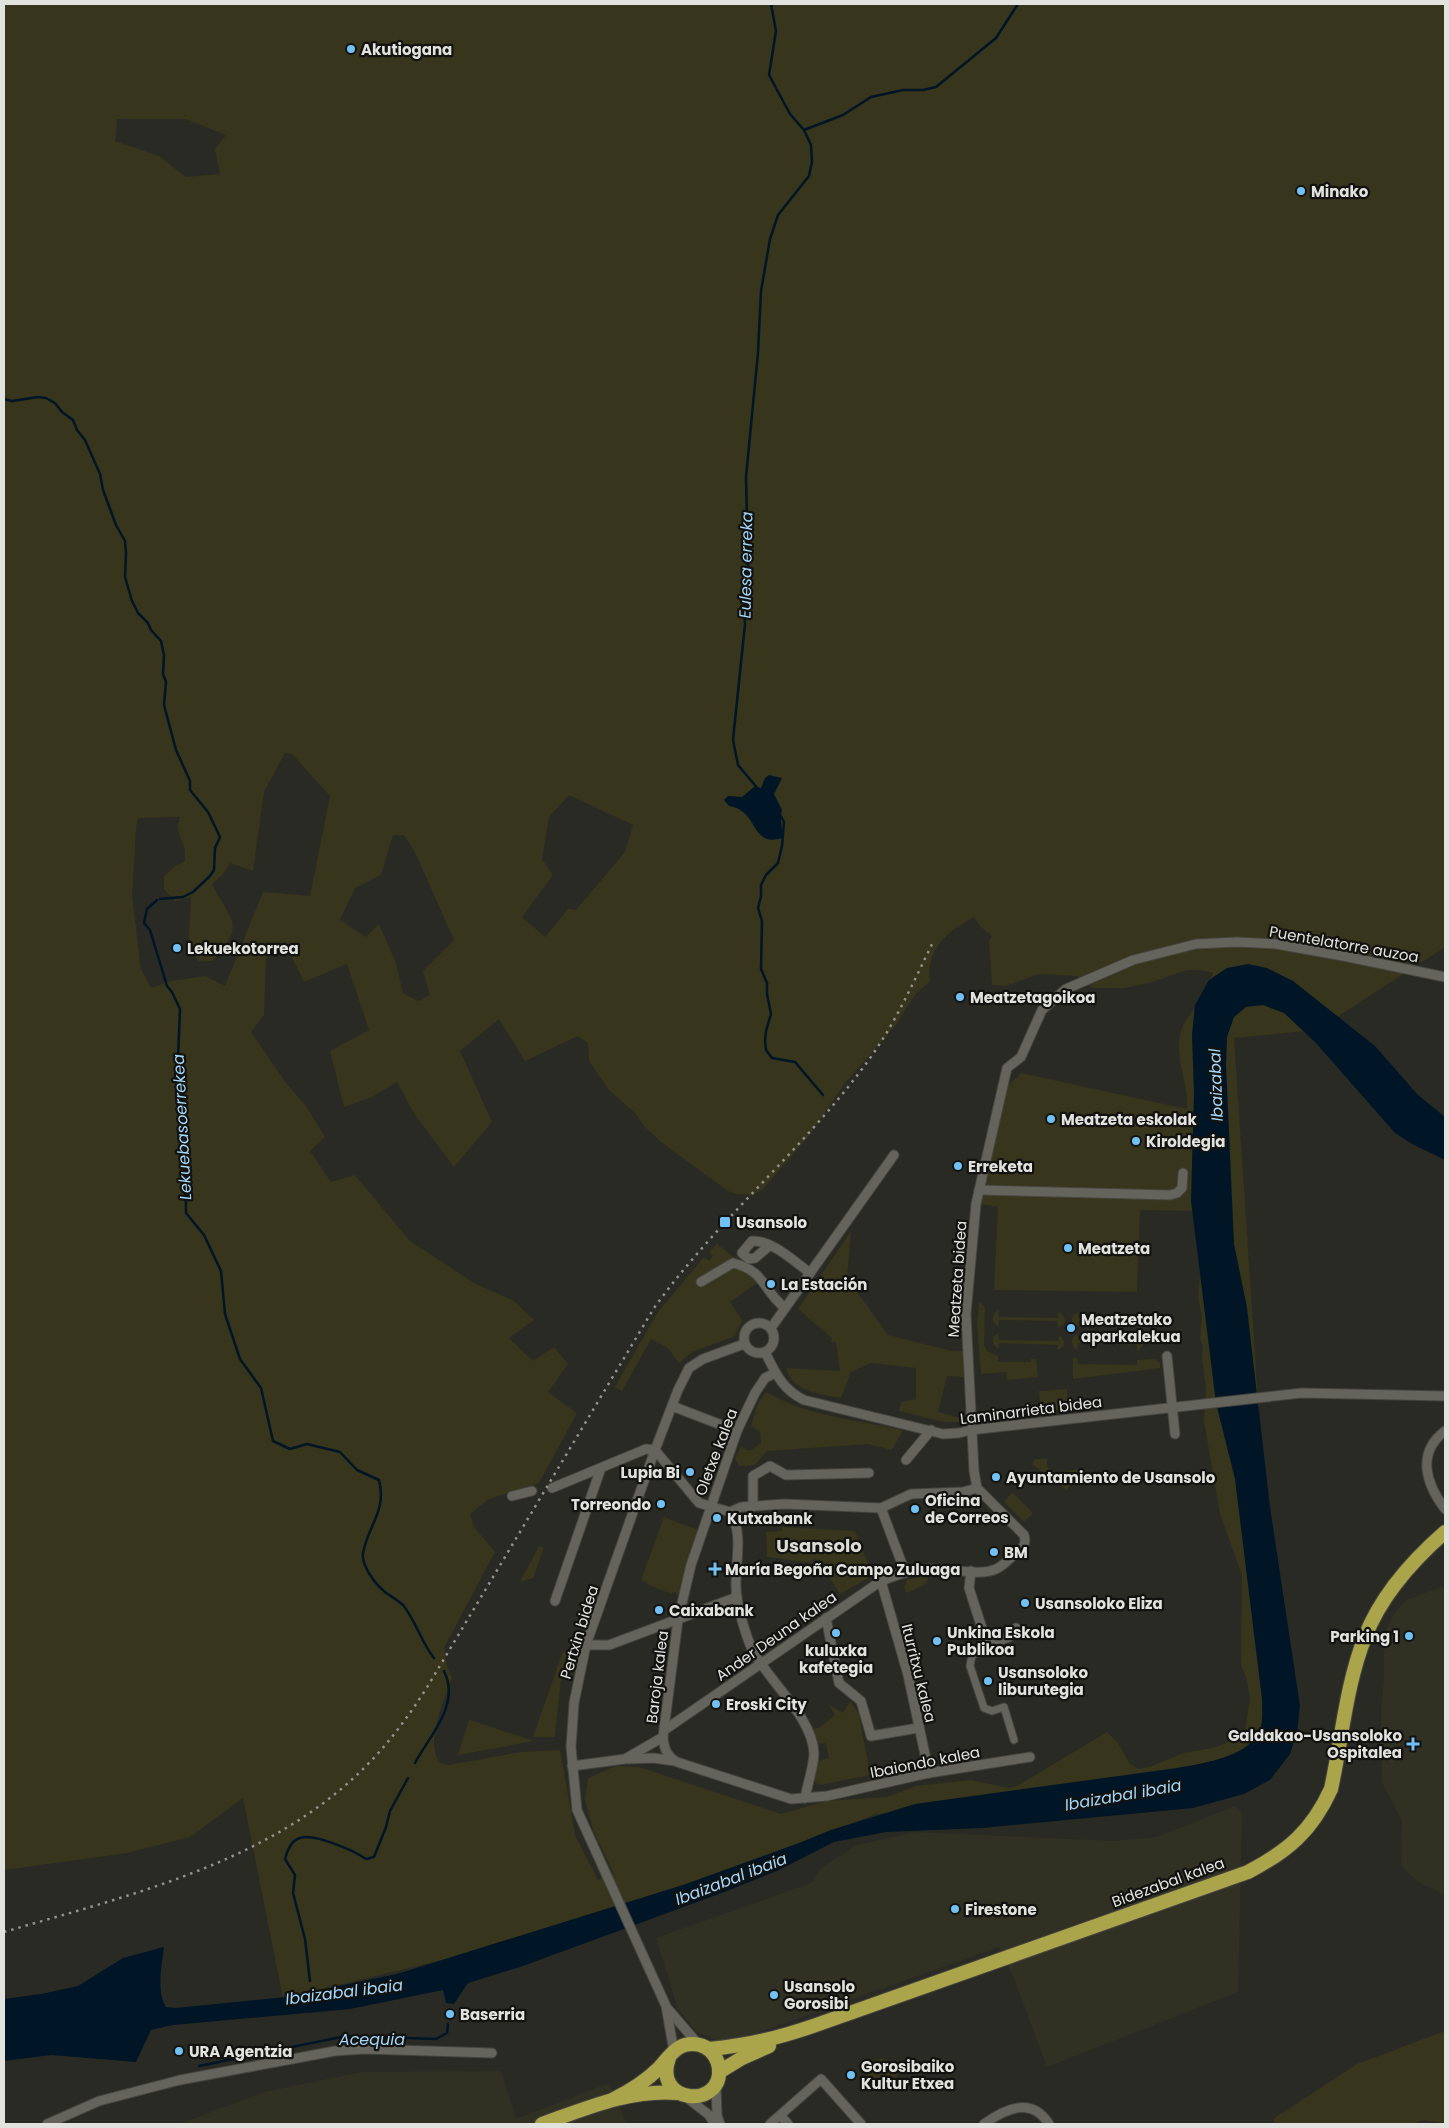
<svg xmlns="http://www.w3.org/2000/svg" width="1449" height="2128" font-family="Poppins,sans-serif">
  <rect width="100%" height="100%" fill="#2a2a24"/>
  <g fill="#303023">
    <polygon points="1442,1587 1445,1588 1445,1894 1442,1894 1417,1881 1403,1868 1401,1862 1402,1821 1382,1782 1381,1706 1384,1680 1384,1634 1395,1612 1408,1599"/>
    <polygon points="1235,1806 1242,1813 1238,1992 1047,2067 1013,1976 999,1947 743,2038 719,2041 696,2032 678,2009 656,1938 811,1883 820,1868 857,1845 915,1832 1115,1841 1157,1837"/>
    <polygon points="501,2071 516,2119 609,2083 627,2124 180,2124 264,2092 362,2072"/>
  </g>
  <g fill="#37351b" fill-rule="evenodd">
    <path d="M 4,4 L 1445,4 L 1445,947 L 1317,1030 L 1234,1038 L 1268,1549 L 1288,1748 L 1132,1802 L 876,1814 L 594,1924 L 283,1998 L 243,1798 L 190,1837 L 127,1853 L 4,1870 ZM 117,119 L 185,119 L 226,135 L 215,149 L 220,174 L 186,177 L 159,156 L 115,141 ZM 285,753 L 292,754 L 330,796 L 310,896 L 263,892 L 225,986 L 205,976 L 171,981 L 151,988 L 141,969 L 132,896 L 136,828 L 138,818 L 180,817 L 177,827 L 185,850 L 185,861 L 174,867 L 164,876 L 164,889 L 175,901 L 191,897 L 189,934 L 191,952 L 199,961 L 212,961 C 247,925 231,921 212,884 L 222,875 L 230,863 L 253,871 L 264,792 ZM 569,795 L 633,825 L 625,852 L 576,910 L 568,909 L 545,937 L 522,917 L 553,875 L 542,859 L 549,817 ZM 393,835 L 404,835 L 414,850 L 454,940 L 423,971 L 430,995 L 418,1001 L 403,993 L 396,963 L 379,924 L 366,937 L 340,920 L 355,888 L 381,875 ZM 974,917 L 980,926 L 992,936 L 989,941 L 992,985 L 1006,986 L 1039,974 L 1077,976 L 1089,986 L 1095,988 L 1124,988 L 1149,983 L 1187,970 L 1200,970 L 1213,973 C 1210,980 1207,988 1204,995 C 1196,1009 1183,1019 1180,1035 C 1175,1060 1189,1084 1187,1109 L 1021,1073 L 1006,1088 L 981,1204 L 998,1207 L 994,1290 L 1137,1292 L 1140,1210 L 1193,1211 L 1200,1274 L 1198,1296 L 1202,1316 L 1200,1340 L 1203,1345 L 1202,1359 L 1206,1388 L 1204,1421 L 1220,1514 L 1242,1575 L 1241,1665 L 1247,1680 L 1250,1699 L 1245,1731 L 1237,1739 L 1213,1748 L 1184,1753 L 1149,1767 L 1139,1769 L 1130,1764 L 1118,1743 L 1107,1732 L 1017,1786 L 1009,1788 L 971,1780 L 916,1786 L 887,1797 L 826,1801 L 781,1814 L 639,1767 L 616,1766 L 588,1778 L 585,1800 L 593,1830 L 614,1874 L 598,1880 L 575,1835 L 560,1750 L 521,1752 L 449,1765 L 441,1763 C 423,1745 445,1699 452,1678 L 447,1666 L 444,1648 L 495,1552 L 474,1527 L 470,1514 L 489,1499 L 539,1483 L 577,1413 L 548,1392 L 568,1364 L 554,1347 L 533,1361 L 509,1338 L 534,1320 L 514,1301 L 474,1283 L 410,1241 L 355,1175 L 331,1182 L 310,1151 L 325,1137 L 306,1106 L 286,1083 L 251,1032 L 264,1015 L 266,958 L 288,949 L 304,982 L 347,964 L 369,1030 L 330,1051 L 344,1107 L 372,1097 L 397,1082 L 415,1115 L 454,1167 L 492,1122 L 460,1051 L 499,1019 L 525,1061 L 578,1036 L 588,1043 L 589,1061 L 609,1090 L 635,1113 L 644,1126 L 661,1142 L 728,1191 L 737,1194 L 753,1195 L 763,1189 L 808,1137 L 846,1082 L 895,1026 L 915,995 L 930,981 C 926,949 948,931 974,917 Z"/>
    <path d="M 851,1231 L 847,1278 L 888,1335 L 951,1351 L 963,1351 L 964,1377 L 947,1376 L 938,1412 L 959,1418 L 959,1422 L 943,1422 L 899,1411 L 901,1402 L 916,1399 L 916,1368 L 871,1363 L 851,1372 L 841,1398 C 821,1394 792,1392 786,1368 L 840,1371 L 836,1342 L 831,1342 L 832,1338 L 798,1309 Z"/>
    <polygon points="717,1244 751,1271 757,1283 730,1302 742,1320 735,1336 692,1352 679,1363 668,1348 651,1339 622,1391 615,1387 658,1312 704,1257 709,1261 713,1256 709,1252"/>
    <polygon points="979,1302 985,1307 984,1345 987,1351 998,1356 998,1362 1031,1362 1031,1359 1036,1359 1038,1377 1007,1380 1006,1372 981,1374 977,1324"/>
    <path d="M 998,1310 L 999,1317 L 1058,1318 L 1059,1312 L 1063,1315 L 1065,1320 L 1063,1325 L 1058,1327 L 1058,1321 L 999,1320 L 998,1326 C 991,1322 991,1315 998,1310 Z"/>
    <path d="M 1078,1312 L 1078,1318 L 1137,1319 L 1138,1313 C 1145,1318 1145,1324 1138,1329 L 1138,1323 L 1079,1321 L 1078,1327 C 1070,1323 1070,1316 1078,1312 Z"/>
    <path d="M 998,1334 L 999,1340 L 1058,1341 L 1059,1335 C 1066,1340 1066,1346 1058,1350 L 1058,1345 L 999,1343 L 998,1349 C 993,1346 992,1343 994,1336 Z"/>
    <path d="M 1077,1334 L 1078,1340 L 1137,1341 L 1138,1336 C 1145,1340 1145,1347 1137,1351 L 1137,1345 L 1078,1343 L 1077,1350 C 1072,1346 1071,1343 1073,1337 Z"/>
    <polygon points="1073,1358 1077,1358 1078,1364 1137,1365 1137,1360 1154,1359 1160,1363 1160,1368 1073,1379"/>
    <polygon points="1067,1389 1067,1408 1041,1413 1039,1391"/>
    <path d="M 766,1392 C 807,1416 857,1420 903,1430 L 892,1450 L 868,1444 L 767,1451 L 755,1465 L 740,1466 L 735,1459 L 741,1446 L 746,1450 L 752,1450 L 761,1443 L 760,1432 L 751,1426 L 758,1403 Z"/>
    <polygon points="1035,1459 1047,1459 1047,1467 1056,1473 1079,1469 1067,1490 1032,1464"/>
    <polygon points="1012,1492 1033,1513 1024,1522 1004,1502"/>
    <polygon points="664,1517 698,1530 697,1534 699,1534 677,1596 676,1592 672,1592 672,1594 646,1584 648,1583 641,1580"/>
    <polygon points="782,1527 855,1531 872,1573 867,1576 868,1578 840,1594 824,1569 827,1568 824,1562 821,1563 820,1560 813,1559 813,1563 767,1557 766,1532 782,1531"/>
    <polygon points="539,1546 544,1548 533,1578 520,1582"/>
    <polygon points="923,1575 929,1576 926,1584 907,1593 904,1588 907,1580"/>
    <polygon points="563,1651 567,1652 561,1678 555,1737 533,1737"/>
    <polygon points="850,1701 859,1714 870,1775 820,1785 813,1781 818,1761 829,1758 826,1743 818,1744 811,1729 819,1728 835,1715 829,1705 843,1713"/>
    <polygon points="469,1720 470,1720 534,1741 458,1755"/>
    <polygon points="1445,2031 1445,2123 1422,2120 1414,2124 1275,2124 1273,2119 1357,2064"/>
    <circle cx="882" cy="2074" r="15"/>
  </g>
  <g fill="#001525">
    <path d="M 769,775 L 782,778 L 774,794 L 782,810 C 779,820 783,828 782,838 C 750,848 759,810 729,806 L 724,800 L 728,796 L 742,797 L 754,787 L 761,788 L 765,778 Z"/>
    <path d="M 1248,964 L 1267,968 L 1293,981 L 1375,1046 L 1417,1094 L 1445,1117 L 1445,1160 L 1412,1144 L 1395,1133 L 1315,1042 L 1284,1013 L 1263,1005 L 1246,1007 L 1234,1017 L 1227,1037 L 1226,1065 L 1234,1244 L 1247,1308 L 1270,1507 L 1300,1706 L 1297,1732 L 1290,1754 L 1270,1780 L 1244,1794 L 1193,1808 L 982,1828 L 886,1832 L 834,1842 L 779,1870 L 727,1891 L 523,1966 L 468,1983 L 454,2004 L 446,2003 L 443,1990 L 350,2009 L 173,2025 L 151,2030 L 136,2062 L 51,2055 L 4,2061 L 4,1999 L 41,1994 L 78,1986 L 123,1958 L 164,1947 C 162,1965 156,1991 166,2007 L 175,2008 L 286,1997 L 397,1974 L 683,1885 L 799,1843 L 831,1830 L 915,1804 L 1177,1768 C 1204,1763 1253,1757 1261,1726 C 1263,1718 1262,1707 1262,1699 L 1235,1479 L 1216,1403 L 1191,1201 L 1194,1093 L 1192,1034 L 1195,1005 L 1209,980 L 1227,968 Z"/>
  </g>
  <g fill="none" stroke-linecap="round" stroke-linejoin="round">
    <g stroke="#001525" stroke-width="2.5">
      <polyline points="804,130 843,115 871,97 903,90 923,90 936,87 996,38 1018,4"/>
      <polyline points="4,399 12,401 38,397 46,398 55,403 62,412 73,420 77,430 85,440 100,474 103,490 116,525 125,541 126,553 125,577 132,601 138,613 148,623 151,630 161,641 164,655 163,674 166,682 164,705 176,750 190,781 190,790 208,812 220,837 215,848 214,870 210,876 193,892 183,897 160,899"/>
      <polyline points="759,790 738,765 733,740 745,624 744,611 748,566 746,477 758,353 761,291 770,239 778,215 809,176 812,162 811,145 804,130 790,114 769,75 776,31 771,4"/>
      <polyline points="779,813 784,822 782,846 778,863 766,875 761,885 761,896 758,908 762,921 761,969 767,983 767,994 771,1014 766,1031 765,1041 766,1050 772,1058 795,1062 823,1095"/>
      <path d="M 157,900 L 147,909 L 144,923 L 150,930 L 167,986 L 172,992 L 180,1009 L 178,1058 L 180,1094 L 185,1122 L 186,1213 L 204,1235 L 221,1271 L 225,1314 L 240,1359 L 261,1388 L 273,1441 L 290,1449 L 307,1444 L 340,1452 L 357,1470 L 379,1480 C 387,1511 368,1525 363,1553 C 361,1565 375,1584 385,1592 C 390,1596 398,1600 403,1605 C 416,1621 421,1642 434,1658"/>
      <path d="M 415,1763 C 429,1736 461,1705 444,1671"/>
      <path d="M 310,1981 L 305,1939 L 293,1893 L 295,1875 L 285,1859 C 287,1850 292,1840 300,1838 C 314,1833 355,1851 366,1859 L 374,1857 L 386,1827 L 390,1811 L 408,1778"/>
      <polyline points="199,2066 346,2036 436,2039 447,2033 448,2024"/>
    </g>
    <defs>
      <polyline id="pedestrian" points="989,1650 972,1655 970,1666 984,1708 992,1711 1004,1707 1014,1740"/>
      <g id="minor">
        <polyline points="979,1190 1170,1195 1177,1193 1182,1188 1183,1173"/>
        <path d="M 769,1246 L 755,1258 L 749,1259 L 742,1253 L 752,1241 C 772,1240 795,1262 810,1273"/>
        <path d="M 701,1282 L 733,1263 C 766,1271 762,1290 785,1308"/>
        <circle cx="759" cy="1338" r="15"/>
        <polyline points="771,1328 894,1155"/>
        <path d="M 765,1352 C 776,1374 782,1389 804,1400 L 943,1434 L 959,1433 L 971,1430 L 1302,1393 L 1445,1396"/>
        <polyline points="1167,1356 1175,1434"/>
        <path d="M 775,1373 L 765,1378 L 755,1393 L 737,1431 L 691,1565 L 678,1620 L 663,1737 C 664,1749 667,1756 677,1762 L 791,1799 L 827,1796 L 929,1773 L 1030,1757"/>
        <polyline points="672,1406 737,1431"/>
        <path d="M 1445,1431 C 1416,1453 1426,1484 1445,1509"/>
        <polyline points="906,1460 931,1430"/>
        <path d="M 552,1488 L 646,1449 L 655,1450 L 699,1503 L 730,1512 C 746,1536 732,1571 737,1598 C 739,1612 746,1636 752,1649 C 768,1681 812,1716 814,1753 C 814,1765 807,1786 805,1798"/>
        <polyline points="512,1496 532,1491"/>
        <polyline points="753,1506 753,1476 770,1466 786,1475 869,1473"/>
        <polyline points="881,1508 905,1572"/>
        <polyline points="730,1512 741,1507 784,1504 881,1508 911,1494 963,1492 977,1488"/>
        <polyline points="971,1571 969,1588 989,1650"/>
        <polyline points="881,1581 908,1675 929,1773"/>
        <polyline points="555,1601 601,1468"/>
        <polyline points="826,1618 839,1683 861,1701 871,1736 918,1728"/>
        <polyline points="586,1645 609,1645 737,1597"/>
        <polyline points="987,1645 1009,1637 1016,1628"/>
        <path d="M 666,1729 L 881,1581 C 896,1575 910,1570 926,1569 C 945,1567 980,1577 996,1569 C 1003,1566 1009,1559 1015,1554 C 1022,1549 1027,1545 1024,1535 L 977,1488 L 974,1471 L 966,1314 L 976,1204 L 1007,1068 L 1021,1057 L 1042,1010 L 1066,989 L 1133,960 L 1196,944 L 1237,942 L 1276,944 L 1343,956 L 1445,977"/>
        <polyline points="628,1759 653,1758 675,1761"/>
        <polyline points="572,1766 625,1759 663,1737"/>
        <polyline points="668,2009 698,2044"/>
        <polyline points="674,2052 666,2006 577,1810 571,1747 574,1703 586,1645 655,1450 678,1390 689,1368 703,1359 744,1344"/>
        <polyline points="716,2085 717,2115 720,2124"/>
        <polyline points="686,2097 709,2115 715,2124"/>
        <polyline points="781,2116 788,2124"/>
        <polyline points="47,2124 99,2101 180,2080 335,2051 365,2049 492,2053"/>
        <polyline points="770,2124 821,2079 861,2124"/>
        <path d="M 984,2124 C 1005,2109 1031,2096 1049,2124"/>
      </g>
      <g id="trunk">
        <path d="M 709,2049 C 750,2045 778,2038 816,2025 L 1248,1872 C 1288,1851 1312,1831 1331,1789 C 1342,1739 1346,1685 1365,1637 C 1381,1595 1412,1561 1445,1532"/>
        <polyline points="719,2072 742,2058 769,2046"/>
        <path d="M 614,2099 C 630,2091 645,2082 658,2069 C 665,2062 671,2052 680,2047 C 687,2043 697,2043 705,2047 C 713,2051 718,2060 719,2068 C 723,2110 652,2104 669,2058"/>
        <path d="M 542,2124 C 587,2108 630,2089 678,2093"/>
      </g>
    </defs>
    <use href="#pedestrian" stroke="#45453f" stroke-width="9"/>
    <use href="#minor" stroke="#45453f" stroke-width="11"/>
    <use href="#trunk" stroke="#45453f" stroke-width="16"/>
    <use href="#pedestrian" stroke="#64645d" stroke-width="7"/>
    <use href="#minor" stroke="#64645d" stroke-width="9"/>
    <use href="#trunk" stroke="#aaa44a" stroke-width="14"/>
    <path stroke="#93938e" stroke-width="2.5" stroke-dasharray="2.5 5" stroke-linecap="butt" d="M 4,1932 C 130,1895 270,1863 366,1766 C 389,1743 408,1717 426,1689 L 654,1308 C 718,1219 804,1149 868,1061 C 895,1024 914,981 934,940"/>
  </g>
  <g fill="#71c1f5" stroke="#121210" stroke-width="2">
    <circle cx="351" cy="49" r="5"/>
    <circle cx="1301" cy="191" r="5"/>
    <circle cx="177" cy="948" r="5"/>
    <circle cx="960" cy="997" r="5"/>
    <circle cx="1051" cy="1119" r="5"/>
    <circle cx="1136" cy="1141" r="5"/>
    <circle cx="958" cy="1166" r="5"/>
    <rect x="719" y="1216" width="12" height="12" rx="2.5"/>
    <circle cx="1068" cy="1248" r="5"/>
    <circle cx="771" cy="1284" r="5"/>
    <circle cx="1071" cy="1328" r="5"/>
    <circle cx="690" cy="1472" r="5"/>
    <circle cx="996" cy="1477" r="5"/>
    <circle cx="661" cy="1504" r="5"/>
    <circle cx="915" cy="1509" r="5"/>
    <circle cx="717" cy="1518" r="5"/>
    <circle cx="994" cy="1552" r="5"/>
    <path d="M712.5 1561.5h5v5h5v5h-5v5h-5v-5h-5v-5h5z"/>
    <circle cx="1025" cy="1603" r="5"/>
    <circle cx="659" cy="1610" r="5"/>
    <circle cx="836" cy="1633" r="5"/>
    <circle cx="1409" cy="1636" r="5"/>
    <circle cx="937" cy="1641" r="5"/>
    <circle cx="988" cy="1681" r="5"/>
    <circle cx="716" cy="1704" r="5"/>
    <path d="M1410.5 1736.5h5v5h5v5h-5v5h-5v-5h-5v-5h5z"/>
    <circle cx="955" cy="1909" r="5"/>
    <circle cx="774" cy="1995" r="5"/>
    <circle cx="450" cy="2014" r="5"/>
    <circle cx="179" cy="2051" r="5"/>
    <circle cx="851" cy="2075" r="5"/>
  </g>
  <g text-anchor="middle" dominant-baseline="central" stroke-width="4.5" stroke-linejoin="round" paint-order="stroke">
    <g font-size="15" font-weight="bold" fill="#e2e2de" stroke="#121210" text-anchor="start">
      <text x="361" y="49">Akutiogana</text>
      <text x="1311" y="191">Minako</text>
      <text x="187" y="948">Lekuekotorrea</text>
      <text x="970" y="997">Meatzetagoikoa</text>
      <text x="1061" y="1119">Meatzeta eskolak</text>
      <text x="1146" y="1141">Kiroldegia</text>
      <text x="968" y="1166">Erreketa</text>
      <text x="736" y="1222">Usansolo</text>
      <text x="1078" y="1248">Meatzeta</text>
      <text x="781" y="1284">La Estación</text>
      <text x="1081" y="1319">Meatzetako<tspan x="1081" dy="17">aparkalekua</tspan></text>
      <text x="680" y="1472" text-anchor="end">Lupia Bi</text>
      <text x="1006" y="1477">Ayuntamiento de Usansolo</text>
      <text x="925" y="1500">Oficina<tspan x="925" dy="17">de Correos</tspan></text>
      <text x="651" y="1504" text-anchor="end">Torreondo</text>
      <text x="727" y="1518">Kutxabank</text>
      <text x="1004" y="1552">BM</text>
      <text x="725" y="1569">María Begoña Campo Zuluaga</text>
      <text x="1035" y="1603">Usansoloko Eliza</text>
      <text x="669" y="1610">Caixabank</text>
      <text x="947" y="1632">Unkina Eskola<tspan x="947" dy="17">Publikoa</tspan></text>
      <text x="1399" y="1636" text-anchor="end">Parking 1</text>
      <text x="836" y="1650" text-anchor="middle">kuluxka<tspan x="836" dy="17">kafetegia</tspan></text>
      <text x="998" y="1672">Usansoloko<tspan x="998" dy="17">liburutegia</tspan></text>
      <text x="726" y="1704">Eroski City</text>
      <text x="1402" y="1735" text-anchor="end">Galdakao-Usansoloko<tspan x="1402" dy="17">Ospitalea</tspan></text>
      <text x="965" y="1909">Firestone</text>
      <text x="784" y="1986">Usansolo<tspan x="784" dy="17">Gorosibi</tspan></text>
      <text x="460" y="2014">Baserria</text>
      <text x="189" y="2051">URA Agentzia</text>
      <text x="861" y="2066">Gorosibaiko<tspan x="861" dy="17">Kultur Etxea</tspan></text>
    </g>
    <g font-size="15" fill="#e2e2de" stroke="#121210">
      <text transform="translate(1344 944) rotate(10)">Puentelatorre auzoa</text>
      <text transform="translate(957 1279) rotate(-86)">Meatzeta bidea</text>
      <text transform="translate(1031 1410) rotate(-7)">Laminarrieta bidea</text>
      <text transform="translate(716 1452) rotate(-69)">Oletxe kalea</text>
      <text transform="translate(579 1632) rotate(-73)">Pertxin bidea</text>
      <text transform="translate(776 1636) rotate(-35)">Ander Deuna kalea</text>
      <text transform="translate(919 1673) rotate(76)">Iturritxu kalea</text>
      <text transform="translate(657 1677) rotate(-83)">Baroja kalea</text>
      <text transform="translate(925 1762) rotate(-11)">Ibaiondo kalea</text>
      <text transform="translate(1168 1882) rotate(-20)">Bidezabal kalea</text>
    </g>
    <g font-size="16" font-style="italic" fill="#a5d7f9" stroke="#121210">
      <text transform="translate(746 565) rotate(-89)">Eulesa erreka</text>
      <text transform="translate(1216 1085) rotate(-92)">Ibaizabal</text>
      <text transform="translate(182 1127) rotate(-93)">Lekuebasoerrekea</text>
      <text transform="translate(1123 1795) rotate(-10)">Ibaizabal ibaia</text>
      <text transform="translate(731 1879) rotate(-21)">Ibaizabal ibaia</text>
      <text transform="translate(344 1992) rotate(-7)">Ibaizabal ibaia</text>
      <text x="372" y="2039">Acequia</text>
    </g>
    <g font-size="18" font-weight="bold" fill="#ddddd5" stroke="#121210">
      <text x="819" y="1545">Usansolo</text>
    </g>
  </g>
  <rect width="1449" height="2128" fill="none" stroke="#e2e2de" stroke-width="10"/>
</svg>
